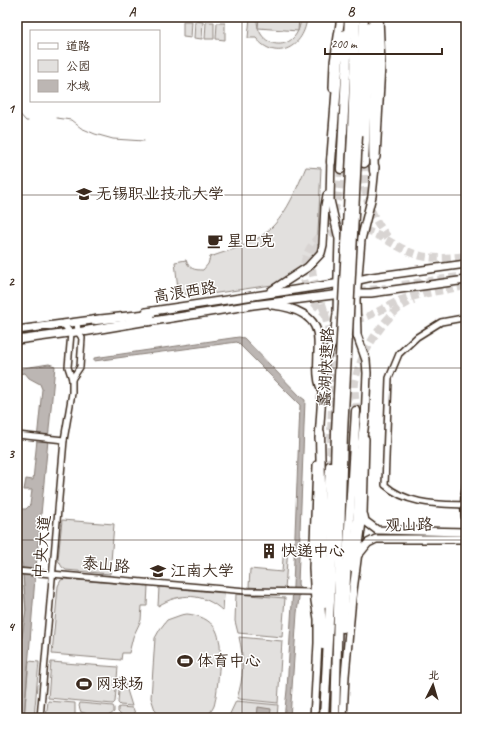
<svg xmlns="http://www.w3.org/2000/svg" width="483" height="735" font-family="Caveat,'LXGW WenKai TC',sans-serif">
  <rect width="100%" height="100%" fill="#fff"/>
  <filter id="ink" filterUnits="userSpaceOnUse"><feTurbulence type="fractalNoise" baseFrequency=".025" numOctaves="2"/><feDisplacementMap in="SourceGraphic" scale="8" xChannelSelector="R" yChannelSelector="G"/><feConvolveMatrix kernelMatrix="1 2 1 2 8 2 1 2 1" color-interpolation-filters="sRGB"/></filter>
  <g filter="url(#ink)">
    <g fill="#e2e0de" stroke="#8e857e">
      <path d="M 250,17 L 257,17 C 255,50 299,56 301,17 L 307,17 C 305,47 276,63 256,38 L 248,38 Z"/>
      <polygon points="259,17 299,17 298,31 258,28"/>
      <polygon points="183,21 192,21 191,38 183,37"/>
      <polygon points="195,21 203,22 202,39 194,38"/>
      <polygon points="206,22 214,22 214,39 205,39"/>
      <polygon points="217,23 225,23 225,40 216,39"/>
      <path d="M 306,167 L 321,168 L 317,254 L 309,263 L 288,278 L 272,285 L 190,297 L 178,289 L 175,262 L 186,260 C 189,269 194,270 203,270 L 208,264 L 210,257 C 223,252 238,249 251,242 C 282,227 293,197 306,167 Z"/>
      <polygon points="62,520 114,524 110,574 66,570 62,567 58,560"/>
      <polygon points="284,545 288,546 285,590 249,587 250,569 282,572"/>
      <polygon points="17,571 23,571 26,610 20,651 17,651"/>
      <polygon points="65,579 148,586 147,606 142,606 141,620 133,637 129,653 122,653 121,660 52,654 58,586 61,580"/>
      <path d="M 159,587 L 224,593 L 223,611 C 204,593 180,592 158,606 Z"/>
      <polygon points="236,594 285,598 282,637 238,633 235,621"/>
      <path d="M 187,614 C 198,615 210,619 216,630 C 218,634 219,639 220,644 C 221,654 217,697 214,706 C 212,711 208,715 204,718 L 161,718 L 155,710 L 151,698 L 155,638 L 160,629 L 167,620 L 181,615 Z"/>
      <path d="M 239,637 L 282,641 L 278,703 L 239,699 L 237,698 C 244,678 244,658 239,637 Z"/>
      <polygon points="29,661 39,662 34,718 24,718"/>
      <polygon points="51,662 118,667 115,702 113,704 48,698"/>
      <polygon points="120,677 123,677 132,706 120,705 118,703"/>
      <polygon points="48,701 75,703 75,718 46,718"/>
      <polygon points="236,701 278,705 277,718 228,718"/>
      <polygon points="80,703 113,706 114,708 114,712 110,715 93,718 91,715 81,712 79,706"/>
      <polygon points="120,707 133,708 137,718 124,718 118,712 118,708"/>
    </g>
    <g fill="#bcb6b3" stroke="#887e77">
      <polygon points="239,337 244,338 301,397 305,400 298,584 300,590 297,613 290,718 284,718 287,690 293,586 300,405 237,342 94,361 94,358"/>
      <polygon points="49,364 55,366 35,578 24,718 17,718 18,663 26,610 22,564 17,552 19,509 26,509 30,505 32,490 24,490 26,479 33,480 42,389 40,384 29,378 25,373 17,374 17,369"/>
      <polygon points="258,707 271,709 270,718 257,718"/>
    </g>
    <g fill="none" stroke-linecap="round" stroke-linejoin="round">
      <g stroke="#887e77" stroke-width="1">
        <polyline points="17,111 26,121 28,121"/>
        <polyline points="57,118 71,120 81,128 95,134 113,139 144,141"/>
      </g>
      <g stroke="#d8d4d2" stroke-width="8" stroke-dasharray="8 4" stroke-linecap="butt">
        <path d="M 364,163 C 363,196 369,213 389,239"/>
        <path d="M 341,169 C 340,188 338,207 328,224 C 321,235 310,244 306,257 C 302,269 303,287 311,298 C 323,316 340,325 362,318 C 376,314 388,305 401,300 C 422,293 444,290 466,286"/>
        <polyline points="402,285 466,276"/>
        <polyline points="358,291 386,288"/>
        <path d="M 356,411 C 356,402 354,392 355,383 C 358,356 388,308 414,300"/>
        <path d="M 330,466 C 331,425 334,383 330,342 C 329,327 325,312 320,298 C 315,284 310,272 313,257 C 316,241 333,230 348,229 C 377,228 391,246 415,254 C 432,260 449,258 466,256"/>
      </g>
      <defs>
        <g id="minor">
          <polyline points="72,379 80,367 82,338 78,332 77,322"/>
          <polyline points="17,435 64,440"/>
          <path d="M 466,482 C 463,497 462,510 466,525"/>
          <path d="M 463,505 C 436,504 406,504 385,485 L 389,378 L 399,354 L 417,337 L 441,322 L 463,318 L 466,319"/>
          <polyline points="17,571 246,591 314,592"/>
          <polyline points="40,718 64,440 72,393 72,379 68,367 71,333 63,324"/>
        </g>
        <g id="major">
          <polyline points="333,88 334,62 341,17"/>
          <polyline points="376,157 381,65 379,17"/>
          <polyline points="354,281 372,277 466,264"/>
          <polyline points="271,291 308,267 321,253 323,245 325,206 327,195"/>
          <polyline points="353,293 371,293 466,280"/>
          <path d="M 272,305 C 293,307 318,315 318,340 C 319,356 315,371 320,386"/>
          <polyline points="146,312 341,283"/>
          <polyline points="147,322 253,305 341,294"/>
          <polyline points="17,330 100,319"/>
          <polyline points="17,340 91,330"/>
          <polyline points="365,421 367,373 366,360 357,335 356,300 361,240 372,196 375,167"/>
          <polyline points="319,439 322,394 322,374 326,357 333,342 335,330 337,313 339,239 330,200 331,157"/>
          <polyline points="364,516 365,521 377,530 466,532"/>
          <polyline points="360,553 368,543 376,539 466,539"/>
          <polyline points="314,718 318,643 318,619 315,601 313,568 317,465"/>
          <polyline points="343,718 345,676 352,598 363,514 365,439"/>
        </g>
        <g id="highway">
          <path d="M 373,17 C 378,68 371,120 374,171"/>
          <polyline points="352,134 356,17"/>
          <polyline points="358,135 364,17"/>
          <polyline points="331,162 339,58 343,35"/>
          <polyline points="364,163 370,26"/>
          <polyline points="341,169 349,17"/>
          <polyline points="96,320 151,314"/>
          <polyline points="86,331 151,320"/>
          <polyline points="320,434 321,486 318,570 323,645"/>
          <polyline points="351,567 356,534 358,511 359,467 365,416"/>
          <polyline points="324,603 324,569 330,466"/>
          <polyline points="343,628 356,411"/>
          <polyline points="324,718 333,541 336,432"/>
          <polyline points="335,718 343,433"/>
        </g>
      </defs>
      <use href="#minor" stroke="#3b2a1e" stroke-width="8"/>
      <use href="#major" stroke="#3b2a1e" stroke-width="10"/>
      <use href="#highway" stroke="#3b2a1e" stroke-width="11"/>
      <use href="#minor" stroke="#fff" stroke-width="5"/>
      <use href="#major" stroke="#fff" stroke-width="7"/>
      <use href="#highway" stroke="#fff" stroke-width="8"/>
      <defs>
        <g id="highway-bridge">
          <polyline points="336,432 352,134"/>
          <polyline points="343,433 358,135"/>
        </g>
      </defs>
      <use href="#highway-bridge" stroke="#3b2a1e" stroke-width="11" stroke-linecap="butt"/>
      <use href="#highway-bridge" stroke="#fff" stroke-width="8"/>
    </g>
  </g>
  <path fill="none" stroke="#3b2a1e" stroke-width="1" stroke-opacity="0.55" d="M 242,17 L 242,718M 17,195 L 466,195M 17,368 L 466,368M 17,540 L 466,540"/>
  <defs>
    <symbol id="university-bare" viewBox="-9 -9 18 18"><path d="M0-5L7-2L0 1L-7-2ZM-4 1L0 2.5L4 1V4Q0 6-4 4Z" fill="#3b2a1e" stroke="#fff" stroke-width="2.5" paint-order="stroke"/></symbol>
    <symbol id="cafe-bare" viewBox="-9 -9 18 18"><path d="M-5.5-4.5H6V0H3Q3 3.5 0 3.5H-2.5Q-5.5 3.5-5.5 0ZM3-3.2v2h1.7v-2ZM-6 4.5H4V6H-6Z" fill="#3b2a1e" stroke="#fff" stroke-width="2.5" paint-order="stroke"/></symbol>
    <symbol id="building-bare" viewBox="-9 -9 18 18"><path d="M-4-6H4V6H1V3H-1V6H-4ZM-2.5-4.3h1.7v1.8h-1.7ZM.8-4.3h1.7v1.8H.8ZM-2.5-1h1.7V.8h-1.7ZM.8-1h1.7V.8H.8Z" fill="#3b2a1e" stroke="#fff" stroke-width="2.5" paint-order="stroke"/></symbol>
    <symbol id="stadium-bare" viewBox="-9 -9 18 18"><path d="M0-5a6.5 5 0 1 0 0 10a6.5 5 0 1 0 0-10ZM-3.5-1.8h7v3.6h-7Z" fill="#3b2a1e" stroke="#fff" stroke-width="2.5" paint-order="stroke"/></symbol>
  </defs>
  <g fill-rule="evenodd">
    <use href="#university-bare" x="73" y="183" width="22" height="22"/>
    <use href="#cafe-bare" x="204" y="230" width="22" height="22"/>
    <use href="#building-bare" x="258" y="540" width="22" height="22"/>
    <use href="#university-bare" x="147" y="560" width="22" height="22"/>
    <use href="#stadium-bare" x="174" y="650" width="22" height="22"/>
    <use href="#stadium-bare" x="73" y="673" width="22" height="22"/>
  </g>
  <g text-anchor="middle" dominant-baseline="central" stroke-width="3" stroke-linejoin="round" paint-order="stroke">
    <g font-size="16" fill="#3b2a1e" stroke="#fff" text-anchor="start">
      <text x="96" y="194">无锡职业技术大学</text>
      <text x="227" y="241">星巴克</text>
      <text x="281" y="551">快递中心</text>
      <text x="170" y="571">江南大学</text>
      <text x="197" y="661">体育中心</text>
      <text x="96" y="684">网球场</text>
    </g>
    <g font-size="16" fill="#3b2a1e" stroke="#fff">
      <text transform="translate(185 292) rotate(-9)">高浪西路</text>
      <text transform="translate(326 367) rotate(-87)">蠡湖快速路</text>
      <text transform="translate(409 525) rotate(-1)">观山路</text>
      <text transform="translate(42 547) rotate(-85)">中央大道</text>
      <text transform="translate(106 565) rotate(5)">泰山路</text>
    </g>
  </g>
  <rect width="483" height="735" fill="none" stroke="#fff" stroke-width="44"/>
  <rect x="30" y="30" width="130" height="72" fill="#ffffff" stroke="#b1aaa5"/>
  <rect x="38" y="43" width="20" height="6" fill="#ffffff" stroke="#b1aaa5"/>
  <text x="66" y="50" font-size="12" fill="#3b2a1e">道路</text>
  <rect x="38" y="60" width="20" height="12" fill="#e2e0de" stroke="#b1aaa5"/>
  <text x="66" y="70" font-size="12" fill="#3b2a1e">公园</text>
  <rect x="38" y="80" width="20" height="12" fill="#bcb6b3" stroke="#b1aaa5"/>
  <text x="66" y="90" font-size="12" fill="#3b2a1e">水域</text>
  <g transform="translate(433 685) rotate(5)" stroke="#ffffff" stroke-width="3" paint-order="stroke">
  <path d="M0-3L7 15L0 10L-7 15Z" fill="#3b2a1e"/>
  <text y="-6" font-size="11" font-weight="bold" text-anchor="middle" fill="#3b2a1e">北</text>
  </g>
  <path d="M325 48v6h117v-6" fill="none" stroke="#3b2a1e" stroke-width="2"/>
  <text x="331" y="48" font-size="12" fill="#3b2a1e" stroke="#ffffff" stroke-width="3" paint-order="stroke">200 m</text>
  <rect x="22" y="22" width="439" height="691" fill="none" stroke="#3b2a1e" stroke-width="1.5"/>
  <g font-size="13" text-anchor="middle" font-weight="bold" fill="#3b2a1e">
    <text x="132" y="16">A</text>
    <text x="351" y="16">B</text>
    <text x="11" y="113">1</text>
    <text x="11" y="286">2</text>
    <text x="11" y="458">3</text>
    <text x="11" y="631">4</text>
  </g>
</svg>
